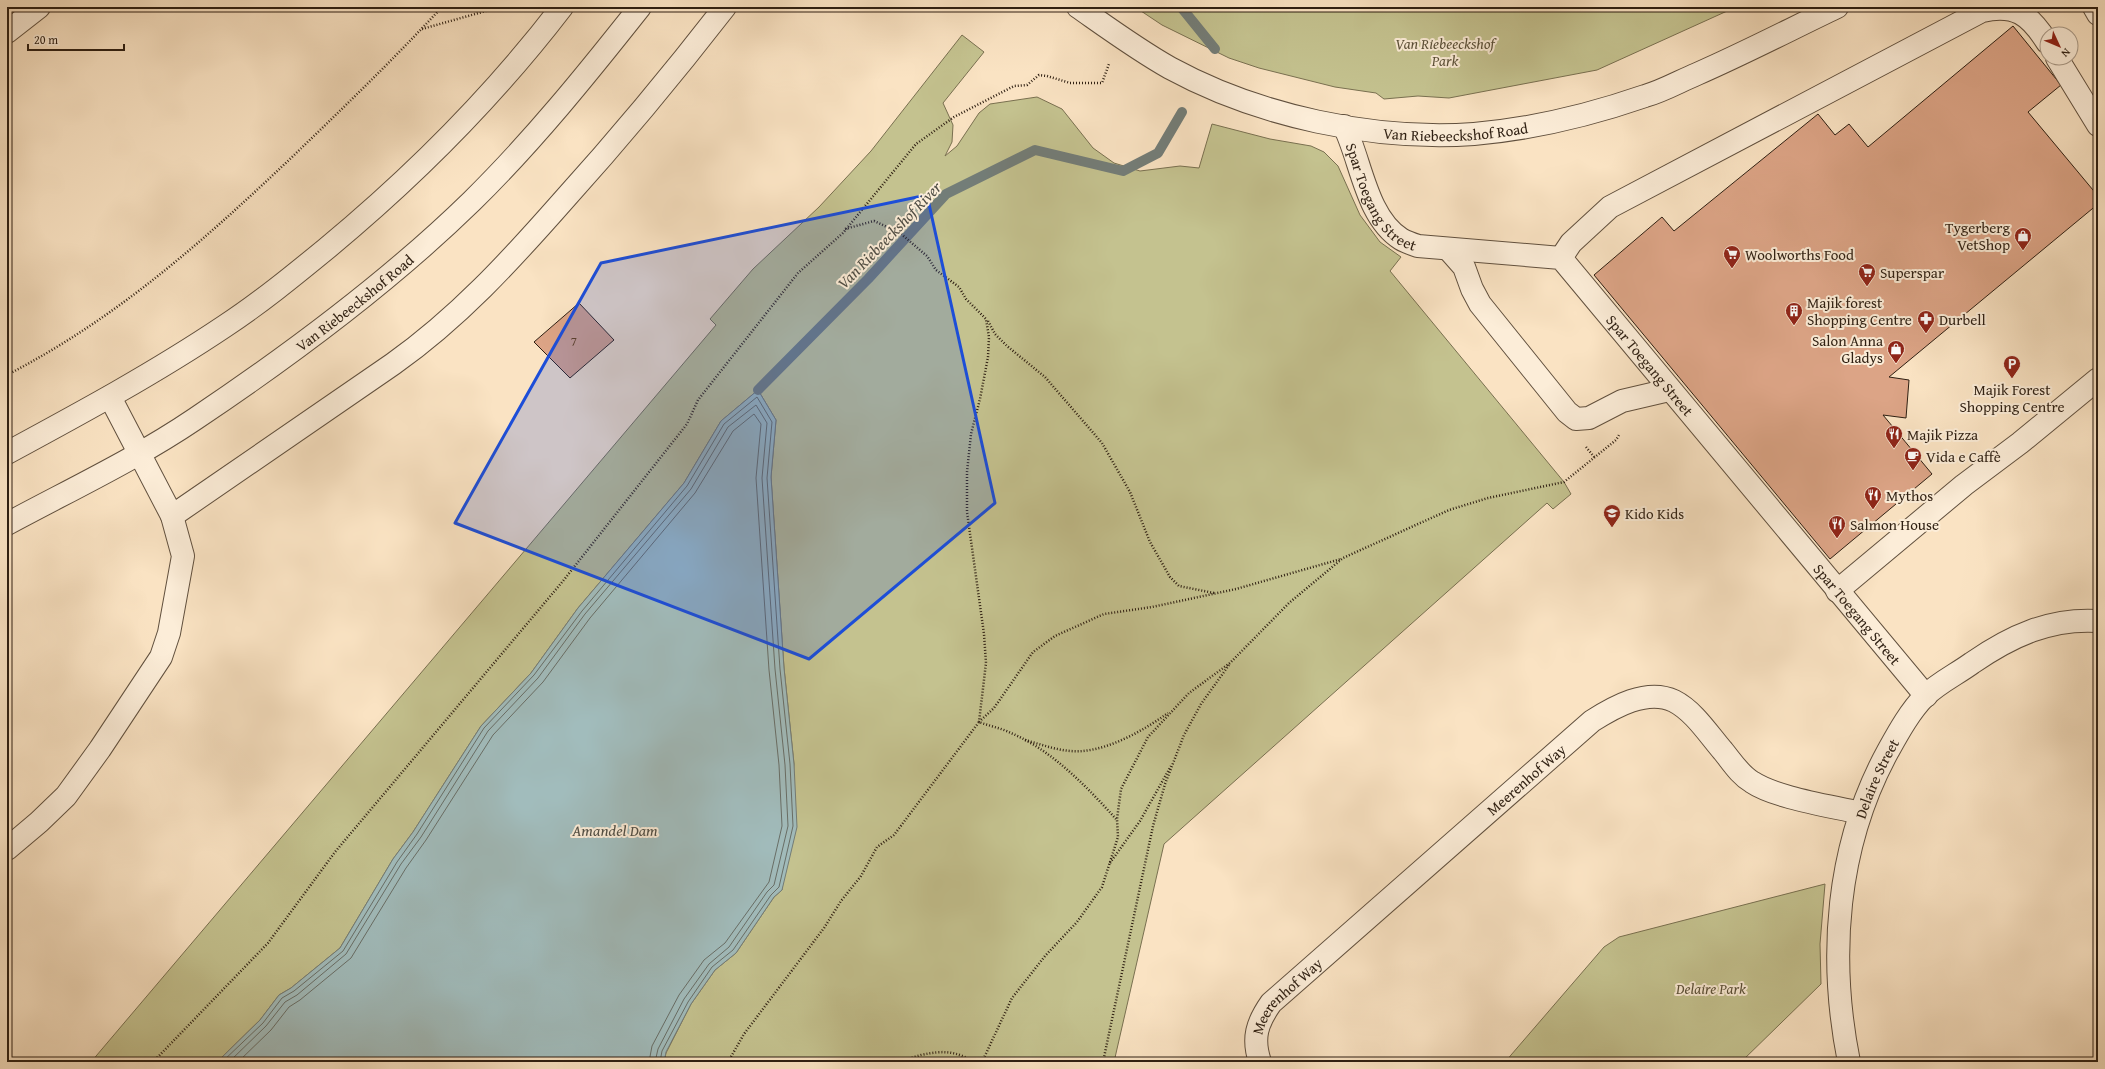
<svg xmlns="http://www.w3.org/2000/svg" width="2105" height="1069" font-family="'Gentium Book Plus',serif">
  <rect width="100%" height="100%" fill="#fae3c3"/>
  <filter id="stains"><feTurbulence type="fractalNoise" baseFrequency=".005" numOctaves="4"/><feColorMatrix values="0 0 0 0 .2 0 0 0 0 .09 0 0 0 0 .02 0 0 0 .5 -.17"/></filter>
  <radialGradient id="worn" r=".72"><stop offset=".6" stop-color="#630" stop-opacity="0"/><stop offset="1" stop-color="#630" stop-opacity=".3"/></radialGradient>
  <g fill="#c4c28f" stroke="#797050">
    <polygon points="1135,7 1736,7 1597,70 1449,98 1418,96 1384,99 1376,93 1335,87 1259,68 1229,58 1162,25"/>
    <polygon points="962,35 984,52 943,103 953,125 952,142 945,156 957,146 979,113 990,104 1037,97 1062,109 1093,148 1114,163 1140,171 1180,166 1199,168 1212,124 1270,139 1311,146 1324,152 1338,166 1360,215 1380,242 1401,257 1390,271 1564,482 1571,494 1553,509 1547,503 1164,844 1114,1062 664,1062 666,1053 691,1004 715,970 736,953 774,897 782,890 794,764 784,668 771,477 776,420 758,390 721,421 684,483 578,608 531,673 481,726 413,832 393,859 340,948 291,988 279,995 260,1020 217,1062 91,1062 716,325 710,319 753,269 819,207 871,151"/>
    <polygon points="1825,884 1820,944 1821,984 1741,1062 1505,1062 1604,947 1619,937"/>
  </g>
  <polygon fill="#a1bcbc" stroke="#737d78" points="758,390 776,420 771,477 784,668 794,764 797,827 782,890 774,897 736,953 715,970 691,1004 666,1052 664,1062 217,1062 260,1020 279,995 291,988 340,948 393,859 413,832 481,726 531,673 578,608 684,483 721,421"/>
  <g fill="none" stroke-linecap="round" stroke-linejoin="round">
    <g stroke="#686e67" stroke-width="1">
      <polyline points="222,1062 263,1023 282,998 294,991 343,951 397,862 417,834 484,728 534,675 582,611 687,486 724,424 757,397 772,422 767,478 780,669 790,764 793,826 779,887 771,895 733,950 712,967 688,1002 662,1051 660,1062"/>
      <polyline points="229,1062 266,1026 285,1002 297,995 346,954 401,864 421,837 488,731 538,678 585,614 691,489 728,427 756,405 767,423 762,478 775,669 785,765 788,826 774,885 767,892 729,947 709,964 684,999 658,1049 655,1062"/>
      <polyline points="238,1062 271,1030 289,1007 300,1000 351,958 406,868 426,840 493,735 543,682 590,618 695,493 733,431 754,414 761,424 756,478 769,670 779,765 782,826 769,882 725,943 704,960 679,995 652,1046 649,1062"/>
    </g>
    <g stroke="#737d78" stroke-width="10">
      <polyline points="1181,7 1215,49"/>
      <polyline points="758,390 868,279 946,194 1035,150 1123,171 1158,153 1182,112"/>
    </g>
  </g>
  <g fill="#dca486" stroke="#2e1f12">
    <polygon points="2013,26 2061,85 2028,112 2098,196 2098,204 1889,377 1909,380 1906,418 1883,415 1932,474 1830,559 1594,275 1662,217 1674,231 1818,114 1835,135 1849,124 1868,147"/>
    <polygon points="579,303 614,340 570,378 534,342"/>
  </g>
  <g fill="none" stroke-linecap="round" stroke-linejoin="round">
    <defs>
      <g id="minor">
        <path id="s1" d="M 1078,7 C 1108,28 1138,50 1170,68 C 1258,116 1374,141 1474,134 C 1532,129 1590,115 1645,96 C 1663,91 1680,81 1697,74 C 1745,53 1791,29 1837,7"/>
        <polyline points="2094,7 2098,14"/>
        <polyline points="7,32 39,7"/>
        <polyline points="2057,58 2098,125"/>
        <path id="s2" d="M 1344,126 C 1361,160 1366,217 1401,239 C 1406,242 1412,244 1418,246 L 1561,258 L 1926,696"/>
        <polyline points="1449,250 1464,267 1472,289 1480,304 1567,412 1576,419 1589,418 1622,401 1669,390"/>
        <path d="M 1561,258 L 1571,243 L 1610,207 L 1982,11 C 2015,3 2030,15 2047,42"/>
        <path d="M 7,453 C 81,413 155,373 225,326 C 260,303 293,276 326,249 C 413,177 493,97 562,7"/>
        <path d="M 172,516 L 393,364 C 458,318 510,261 562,202 C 619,139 673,74 725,7"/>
        <path id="s3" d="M 7,524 C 70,490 136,459 195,419 C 292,354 388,283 472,201 C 533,141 587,74 640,7"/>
        <polyline points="1837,591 1964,485 2020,443 2098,379"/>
        <polyline points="7,849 39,822 66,796 100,749 161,657 169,633 183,556 172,516 110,397"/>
        <path id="s4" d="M 1260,1062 C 1252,1038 1257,1023 1271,1003 L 1592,721 C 1614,707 1647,688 1674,701 C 1694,711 1709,735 1723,751 C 1732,762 1740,775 1752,782 C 1776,798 1831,806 1860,813"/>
        <path id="s5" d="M 1849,1062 C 1828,957 1836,846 1888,751 C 1898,733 1910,711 1925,696 C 1938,683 1957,674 1972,663 C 2011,636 2050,618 2098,621"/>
      </g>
    </defs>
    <use href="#minor" stroke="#61503e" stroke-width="24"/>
    <g stroke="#2e1f12" stroke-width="2.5" stroke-dasharray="1 2" stroke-linecap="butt">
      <polyline points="422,29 500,7"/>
      <polyline points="845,229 874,221 900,233 927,256 936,270 959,287 966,299 986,319 989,337 988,357 980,399 971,434 967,472 967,512 984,634 986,663 979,722"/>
      <polyline points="988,321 995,334 1007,346 1045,377 1102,443 1130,492 1150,542 1170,577 1179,586 1214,593"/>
      <path d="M 7,375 C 117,318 201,243 290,159 C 342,109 393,60 442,7"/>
      <polyline points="1586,447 1595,458"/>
      <polyline points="979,722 994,708 1033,652 1055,636 1104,614 1152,607 1236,589 1341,559"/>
      <path d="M 1025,740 C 1043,745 1064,753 1083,751 C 1113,748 1144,730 1168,713"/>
      <polyline points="1110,863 1140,821 1171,766"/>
      <polyline points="153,1062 268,943 335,852 563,581 687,424 698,400 798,273 843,233 916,144 954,117 1014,86 1027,85 1039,75 1047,76 1070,83 1102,83 1109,64"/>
      <path d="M 728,1062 L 744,1034 L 824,928 L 841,901 L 861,876 L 877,847 L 894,835 L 979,722 C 989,726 1001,728 1011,733 C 1053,751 1086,786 1116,819"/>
      <path d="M 904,1062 C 908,1058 915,1057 921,1055 C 944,1050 955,1051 975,1062"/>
      <polyline points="982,1062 1012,998 1045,956 1077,922 1102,887 1118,837 1117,819 1121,789 1148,737 1189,693 1230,663 1289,603 1343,558 1449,510 1488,498 1564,482 1616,440 1619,435"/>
      <polyline points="1103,1062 1153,826 1165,784 1184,735 1201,704 1229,665"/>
    </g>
    <use href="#minor" stroke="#fcedd8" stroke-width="22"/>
  </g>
  <path fill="#1d4ed8" fill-opacity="0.2" stroke="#1d4ed8" stroke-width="3" stroke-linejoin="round" d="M 927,195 L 995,503 L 809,659 L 455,523 L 601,263 Z"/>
  <defs>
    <symbol id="shop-pin" viewBox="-11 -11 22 30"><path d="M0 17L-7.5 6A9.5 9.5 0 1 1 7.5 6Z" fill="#8f2418" stroke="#fcedd8"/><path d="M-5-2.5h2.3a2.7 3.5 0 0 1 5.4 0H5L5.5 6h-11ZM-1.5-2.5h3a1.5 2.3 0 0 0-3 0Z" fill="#fff"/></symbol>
    <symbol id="supermarket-pin" viewBox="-11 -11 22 30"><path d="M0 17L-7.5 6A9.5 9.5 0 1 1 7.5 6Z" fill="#8f2418" stroke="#fcedd8"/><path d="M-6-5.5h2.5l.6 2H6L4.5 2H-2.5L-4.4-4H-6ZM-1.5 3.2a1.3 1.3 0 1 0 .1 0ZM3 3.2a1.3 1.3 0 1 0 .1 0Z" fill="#fff"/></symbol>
    <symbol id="building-pin" viewBox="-11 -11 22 30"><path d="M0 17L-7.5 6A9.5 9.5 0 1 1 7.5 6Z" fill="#8f2418" stroke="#fcedd8"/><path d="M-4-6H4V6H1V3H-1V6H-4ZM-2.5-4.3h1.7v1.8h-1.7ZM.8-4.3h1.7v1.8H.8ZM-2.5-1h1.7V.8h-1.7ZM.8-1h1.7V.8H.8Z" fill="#fff"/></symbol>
    <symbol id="pharmacy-pin" viewBox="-11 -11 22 30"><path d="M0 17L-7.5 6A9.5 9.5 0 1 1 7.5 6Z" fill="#8f2418" stroke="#fcedd8"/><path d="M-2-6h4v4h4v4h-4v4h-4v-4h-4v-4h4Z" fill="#fff"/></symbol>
    <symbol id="parking-pin" viewBox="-11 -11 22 30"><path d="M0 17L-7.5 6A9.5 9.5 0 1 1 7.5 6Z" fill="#8f2418" stroke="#fcedd8"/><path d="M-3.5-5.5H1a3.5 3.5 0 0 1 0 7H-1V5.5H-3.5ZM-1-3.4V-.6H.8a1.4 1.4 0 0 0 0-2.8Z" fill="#fff"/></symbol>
    <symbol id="restaurant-pin" viewBox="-11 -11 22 30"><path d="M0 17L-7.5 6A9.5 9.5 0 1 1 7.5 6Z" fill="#8f2418" stroke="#fcedd8"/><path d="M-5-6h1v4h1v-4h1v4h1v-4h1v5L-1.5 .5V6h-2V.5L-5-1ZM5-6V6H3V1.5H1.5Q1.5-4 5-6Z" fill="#fff"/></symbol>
    <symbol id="cafe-pin" viewBox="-11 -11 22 30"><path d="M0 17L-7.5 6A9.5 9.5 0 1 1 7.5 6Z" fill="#8f2418" stroke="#fcedd8"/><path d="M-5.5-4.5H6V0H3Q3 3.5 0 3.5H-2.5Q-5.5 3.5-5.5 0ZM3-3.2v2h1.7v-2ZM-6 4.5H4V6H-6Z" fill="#fff"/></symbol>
    <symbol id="school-pin" viewBox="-11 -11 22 30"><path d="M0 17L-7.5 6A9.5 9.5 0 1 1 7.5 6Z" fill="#8f2418" stroke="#fcedd8"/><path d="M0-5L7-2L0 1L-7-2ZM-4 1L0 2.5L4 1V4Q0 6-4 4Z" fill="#fff"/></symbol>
  </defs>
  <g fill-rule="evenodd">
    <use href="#shop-pin" x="2013" y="226" width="20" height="27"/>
    <use href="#supermarket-pin" x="1722" y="244" width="20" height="27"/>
    <use href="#supermarket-pin" x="1857" y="262" width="20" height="27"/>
    <use href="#building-pin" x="1784" y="301" width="20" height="27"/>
    <use href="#pharmacy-pin" x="1916" y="309" width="20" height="27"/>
    <use href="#shop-pin" x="1886" y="339" width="20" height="27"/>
    <use href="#parking-pin" x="2002" y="354" width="20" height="27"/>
    <use href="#restaurant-pin" x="1884" y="424" width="20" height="27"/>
    <use href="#cafe-pin" x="1903" y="446" width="20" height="27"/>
    <use href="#restaurant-pin" x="1863" y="485" width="20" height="27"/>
    <use href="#school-pin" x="1602" y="503" width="20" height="27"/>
    <use href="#restaurant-pin" x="1827" y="514" width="20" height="27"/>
  </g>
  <g text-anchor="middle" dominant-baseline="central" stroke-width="4" stroke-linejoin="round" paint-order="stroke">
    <g font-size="13" fill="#5a402f">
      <text x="574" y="341">7</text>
    </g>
    <g font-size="15" font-style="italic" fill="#5b5038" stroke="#fcedd8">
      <text x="1445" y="43">Van Riebeeckshof<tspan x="1445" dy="17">Park</tspan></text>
      <text x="1711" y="988">Delaire Park</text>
    </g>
    <g font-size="15" fill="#2e1f12" stroke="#fcedd8">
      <text stroke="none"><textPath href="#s1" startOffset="407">Van Riebeeckshof Road</textPath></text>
      <text stroke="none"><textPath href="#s2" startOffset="82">Spar Toegang Street</textPath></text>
      <text stroke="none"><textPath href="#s3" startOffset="413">Van Riebeeckshof Road</textPath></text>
      <text stroke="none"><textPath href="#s2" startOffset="430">Spar Toegang Street</textPath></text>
      <text stroke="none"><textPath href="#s2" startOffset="754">Spar Toegang Street</textPath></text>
      <text stroke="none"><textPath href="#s4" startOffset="402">Meerenhof Way</textPath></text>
      <text stroke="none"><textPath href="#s5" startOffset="290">Delaire Street</textPath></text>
      <text stroke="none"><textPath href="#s4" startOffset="78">Meerenhof Way</textPath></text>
    </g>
    <g font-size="15" fill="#2e1f12" stroke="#fcedd8" text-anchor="start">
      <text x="2010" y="227" text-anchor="end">Tygerberg<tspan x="2010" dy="17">VetShop</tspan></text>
      <text x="1745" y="254">Woolworths Food</text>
      <text x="1880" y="272">Superspar</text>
      <text x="1807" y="302">Majik forest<tspan x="1807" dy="17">Shopping Centre</tspan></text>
      <text x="1939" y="319">Durbell</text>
      <text x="1883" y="340" text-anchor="end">Salon Anna<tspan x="1883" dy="17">Gladys</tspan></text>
      <text x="2012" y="389" text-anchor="middle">Majik Forest<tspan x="2012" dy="17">Shopping Centre</tspan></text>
      <text x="1907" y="434">Majik Pizza</text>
      <text x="1926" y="456">Vida e Caffè</text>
      <text x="1886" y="495">Mythos</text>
      <text x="1625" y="513">Kido Kids</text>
      <text x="1850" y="524">Salmon House</text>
    </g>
    <g font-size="16" font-style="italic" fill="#504e45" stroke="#fcedd8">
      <text transform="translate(889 235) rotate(-46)">Van Riebeeckshof River</text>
      <text x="615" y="830">Amandel Dam</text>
    </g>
  </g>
  <rect width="2105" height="1069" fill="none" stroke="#fae3c3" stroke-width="24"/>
  <rect x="8" y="8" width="2089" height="1053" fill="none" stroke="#2e1f12" stroke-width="2"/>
  <rect x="12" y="12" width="2081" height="1045" fill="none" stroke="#2e1f12"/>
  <g transform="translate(2059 46) rotate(134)"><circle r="19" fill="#fcedd8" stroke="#aa9b89"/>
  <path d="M0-3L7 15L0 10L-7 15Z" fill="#8f2418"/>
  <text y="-6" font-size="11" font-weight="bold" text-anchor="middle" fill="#2e1f12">N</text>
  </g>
  <path d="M28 44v6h96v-6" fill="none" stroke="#2e1f12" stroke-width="2"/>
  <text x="34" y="44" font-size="12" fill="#2e1f12" stroke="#fcedd8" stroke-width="3" paint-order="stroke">20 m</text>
  <rect width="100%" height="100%" filter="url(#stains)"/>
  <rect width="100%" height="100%" fill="url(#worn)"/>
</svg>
